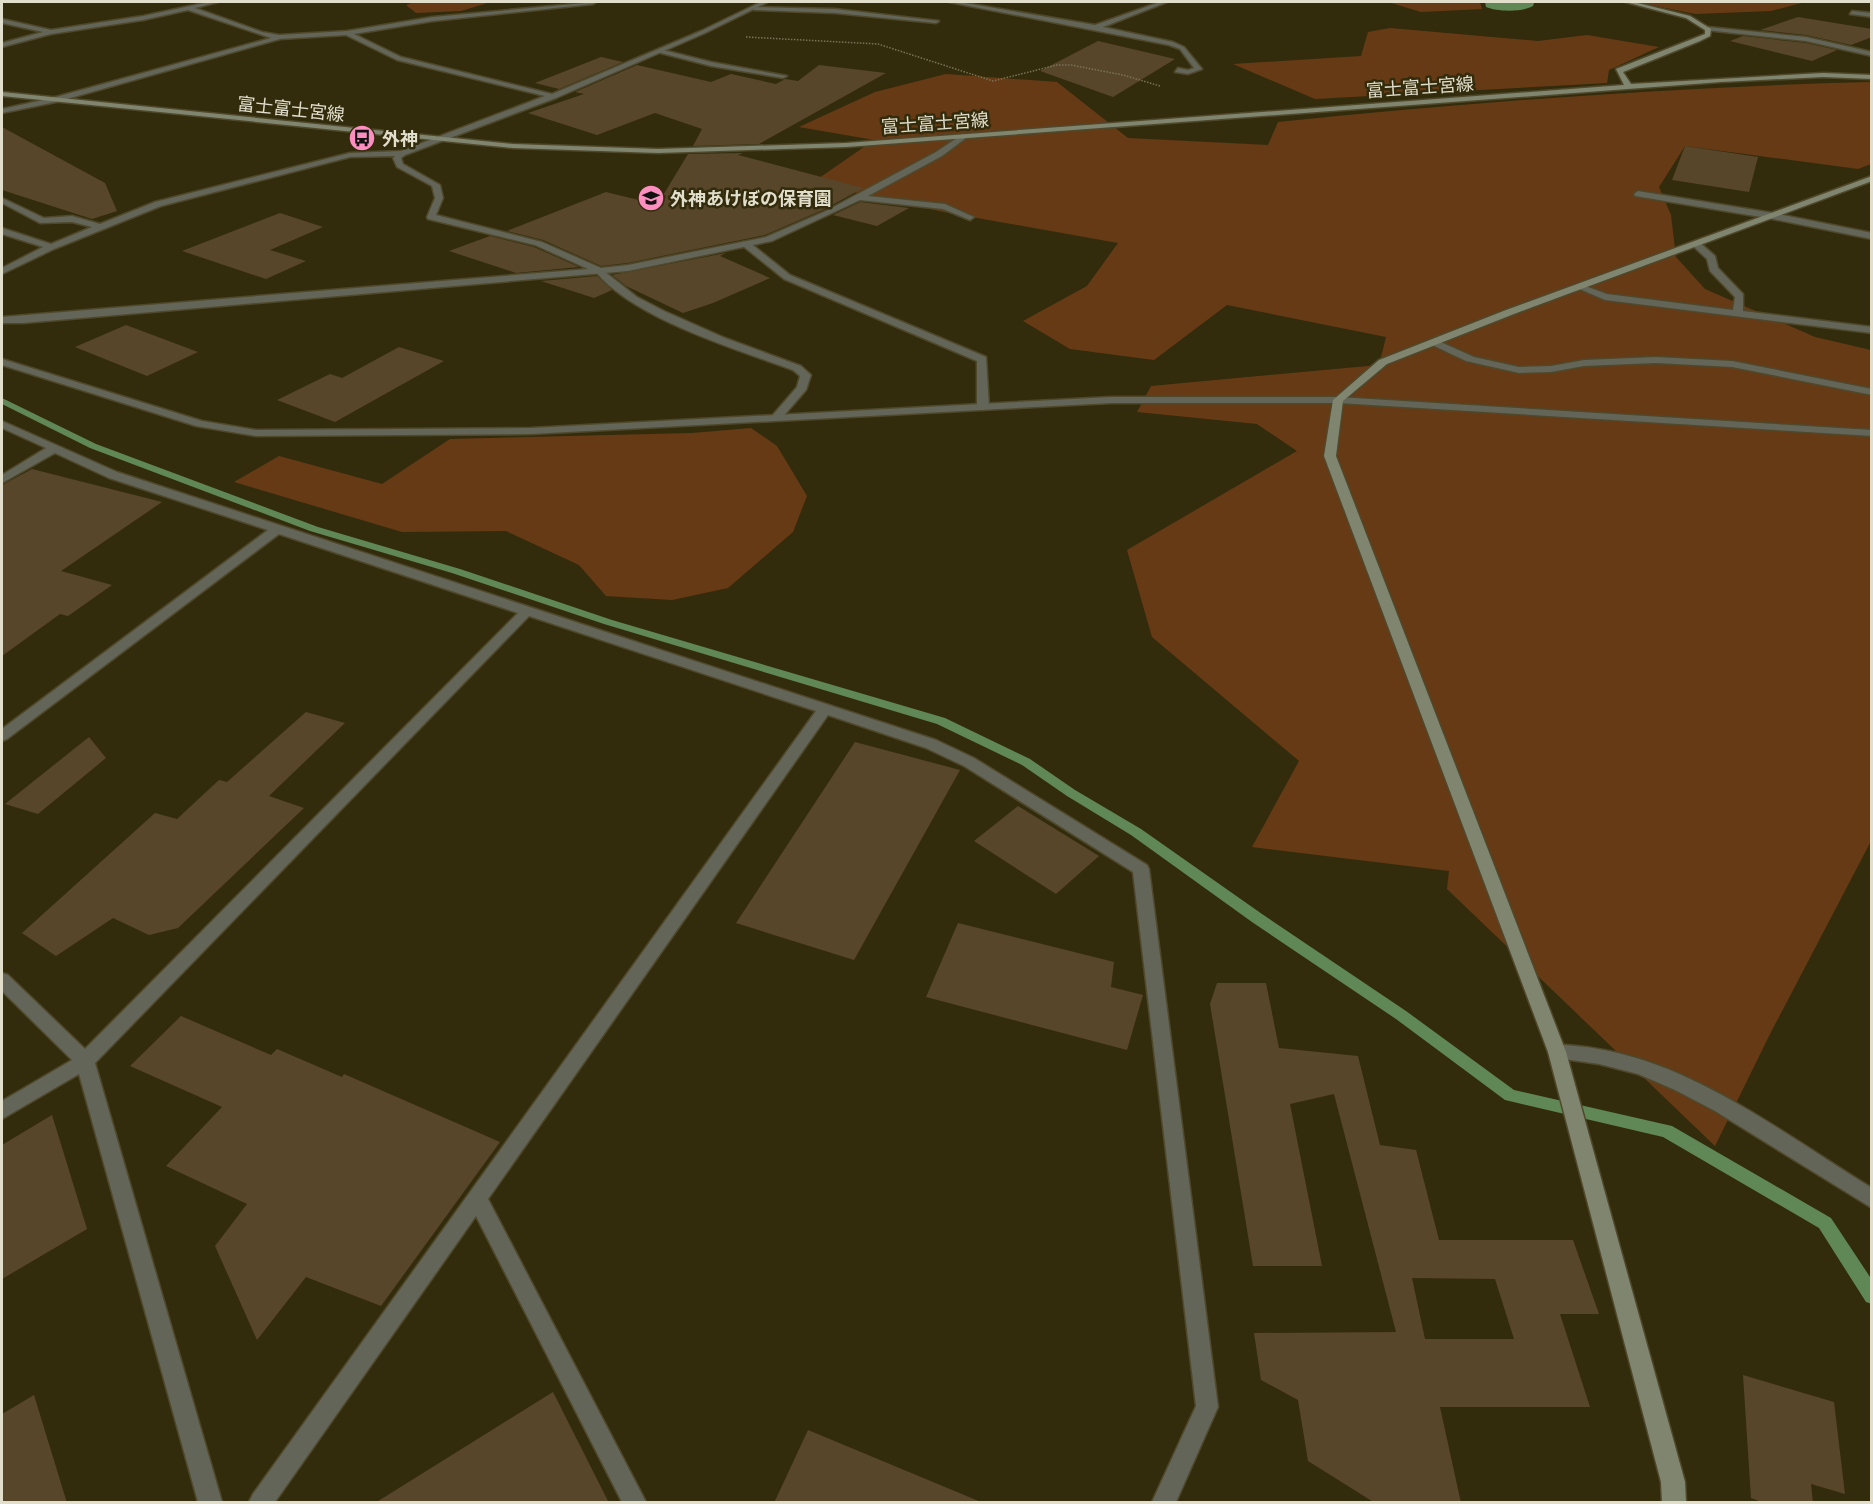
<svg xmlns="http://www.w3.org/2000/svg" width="1873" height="1504" font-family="'Space Grotesk','Noto Sans JP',sans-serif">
  <rect width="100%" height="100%" fill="#332c0c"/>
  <g fill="#673a16">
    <polygon points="414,2 491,2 461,11 416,13 406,5"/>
    <polygon points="1388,2 1480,2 1482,9 1421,12"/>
    <polygon points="1636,2 1805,2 1771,11 1695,14"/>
    <polygon points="1390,28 1538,41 1587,35 1659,47 1609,70 1607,83 1315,99 1233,64 1361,56 1368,32"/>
    <path d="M 946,74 L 1057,82 L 1128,138 L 1268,145 L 1278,122 C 1475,102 1673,87 1871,82 L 1871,164 L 1858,169 L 1685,146 L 1659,187 L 1671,215 L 1676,257 L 1705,289 L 1815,337 L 1871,350 L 1871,841 L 1769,1036 L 1715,1146 L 1447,889 L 1449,871 L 1252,847 L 1299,761 L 1152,637 L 1127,550 L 1297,451 L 1257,424 L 1137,412 L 1151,386 L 1379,365 L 1386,337 L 1227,305 L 1154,360 L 1070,349 L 1023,321 L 1087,286 L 1118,243 L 944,212 L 812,183 L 874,140 L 799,127 L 875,92 Z"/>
    <polygon points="751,428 777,446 807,496 793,532 728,588 672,600 606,596 579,565 506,531 402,532 234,482 279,456 382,484 450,439 692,433"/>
  </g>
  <path fill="#608856" d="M 1485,2 L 1532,2 L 1534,3 L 1533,6 C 1522,12 1498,12 1486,7 Z"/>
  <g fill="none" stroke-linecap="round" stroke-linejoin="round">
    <polygon fill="#608856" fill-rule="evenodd" points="2,398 96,444 318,527 460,569 612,620 945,718 1030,759 1075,790 1141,829 1262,914 1406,1011 1514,1090 1672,1126 1831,1218 1872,1280 1872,1304 1866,1302 1819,1228 1663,1137 1505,1100 1396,1019 1252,922 1131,835 1067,796 1022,765 937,724 604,624 452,573 310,531 90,448 2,404"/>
  </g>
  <g fill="#58462a" fill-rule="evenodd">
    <polygon points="1798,17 1872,29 1872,37 1851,45 1806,35 1760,30"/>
    <polygon points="1743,36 1806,43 1837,50 1812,61 1730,41"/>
    <polygon points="1098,41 1175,59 1113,97 1040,71"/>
    <polygon points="601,57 623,62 559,89 535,83"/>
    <polygon points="637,65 711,82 731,74 776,84 785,79 798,81 819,65 886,73 759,144 693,146 702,129 655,113 597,135 528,113 584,94 575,92"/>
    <polygon points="2,127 105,183 117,211 92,219 2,190"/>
    <polygon points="1685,146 1758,157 1749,192 1672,180"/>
    <polygon points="743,153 738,155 863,188 825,209 765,235 628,263 601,266 543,240 507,231 606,192 663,206 666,195 662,197 688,154"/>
    <polygon points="860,202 909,208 877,226 833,215"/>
    <polygon points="280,213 323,227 270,250 306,261 266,279 182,251"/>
    <polygon points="490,236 534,247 579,267 516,273 449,251"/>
    <polygon points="726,253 720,256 770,278 713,303 683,313 626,286 612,275"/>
    <polygon points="597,276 612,290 594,298 541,281"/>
    <polygon points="126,325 198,352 147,376 75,347"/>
    <polygon points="399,347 444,361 335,422 277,400 330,374 342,378"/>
    <polygon points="32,469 162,502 61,571 112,585 68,616 60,614 2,656 2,485"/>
    <polygon points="306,712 345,723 269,796 304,808 178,928 149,935 113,918 56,956 22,933 155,813 177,819 219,780 227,782"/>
    <polygon points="89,737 106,758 38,814 5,804"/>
    <polygon points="855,742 960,770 854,960 736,923"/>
    <polygon points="1018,806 1099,856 1056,894 974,841"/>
    <polygon points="958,923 1114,962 1111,987 1143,995 1127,1050 926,997"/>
    <path d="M 1217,983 L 1266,983 L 1279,1048 L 1358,1056 L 1380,1145 L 1416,1150 L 1439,1240 L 1573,1240 L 1599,1314 L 1560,1314 L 1590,1407 L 1440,1407 L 1461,1503 L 1375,1503 L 1308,1461 L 1298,1400 L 1261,1380 L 1254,1333 L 1396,1332 L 1334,1094 L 1290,1104 L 1322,1266 L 1253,1266 L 1210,1004 ZM 1412,1278 L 1495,1279 L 1514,1339 L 1425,1339 Z"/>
    <polygon points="181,1016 271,1055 277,1049 342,1077 344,1074 500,1142 381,1306 306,1277 257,1340 215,1246 247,1204 166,1166 222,1107 130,1066"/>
    <polygon points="52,1115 87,1229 2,1279 2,1145"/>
    <polygon points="1743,1375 1834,1402 1845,1494 1811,1484 1813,1503 1764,1503 1751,1498"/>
    <polygon points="553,1392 609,1503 375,1503"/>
    <polygon points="34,1395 67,1503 2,1503 2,1414"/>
    <polygon points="808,1430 981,1502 980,1503 774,1503"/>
  </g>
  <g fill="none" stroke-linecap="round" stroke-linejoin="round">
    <defs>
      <g id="lane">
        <polygon points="752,7 835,9 939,21 936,23 835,13 754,10"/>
        <polygon points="659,49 711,62 787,76 783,78 711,66 657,52"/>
        <polygon points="743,242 749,242 790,275 986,357 989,407 983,410 977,407 977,361 784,279 743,246"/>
        <polygon points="1693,242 1699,242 1715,256 1718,268 1743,294 1743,311 1872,327 1872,333 1605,300 1575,287 1580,284 1607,294 1733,310 1735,297 1710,271 1707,259 1693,246"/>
        <path d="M 600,268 L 637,297 L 664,311 L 725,338 L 801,366 L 811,375 L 806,390 L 780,420 L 772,420 L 772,416 L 797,387 L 800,376 L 793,370 C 736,349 634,319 595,271 Z"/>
        <polygon points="1434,339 1474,357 1519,367 1551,366 1584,360 1656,357 1732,361 1872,389 1872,395 1732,367 1656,363 1584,366 1551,372 1519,373 1466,361 1430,344 1429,342"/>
      </g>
      <g id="street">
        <polygon points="209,2 218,2 195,8 262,32 279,35 347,31 433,17 596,2 593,4 433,21 354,34 401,57 552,94 701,31 761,2 768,2 705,33 556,98 405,155 401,158 403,164 440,185 443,198 436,215 542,242 601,268 628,265 766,237 826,211 936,152 963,134 967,136 966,138 942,156 868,196 945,204 974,217 970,220 943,209 860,200 772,241 628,271 23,323 2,323 2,317 588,269 535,245 428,219 427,217 435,198 432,186 397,167 393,158 395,156 350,157 161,206 54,249 2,274 2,268 43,247 2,234 2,228 51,244 92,227 72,222 40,223 2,203 2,198 44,218 72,216 100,224 155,202 350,153 401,151 545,96 397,60 346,35 280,39 56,102 2,113 2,109 52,98 271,38 188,10 143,20 51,34 2,47 2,43 43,32 2,23 2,19 51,30 143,16"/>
        <polygon points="949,2 959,2 1095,25 1160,2 1167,2 1103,27 1173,42 1184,47 1202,69 1188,74 1175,72 1178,68 1188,70 1194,68 1180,49 1169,45"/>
        <polygon points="1852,11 1872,13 1872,17 1850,14"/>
        <polygon points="1708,27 1806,37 1872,52 1872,56 1806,41 1706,30"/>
        <polygon points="1638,191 1773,213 1872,233 1872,239 1773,219 1635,196 1634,194"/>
        <polygon points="2,359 202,421 256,430 531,428 1111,397 1338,397 1872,430 1872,436 1338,403 1111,403 531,434 256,436 196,426 2,365"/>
        <polygon points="2,421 117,472 936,740 974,758 1147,865 1149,869 1218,1407 1176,1502 1152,1502 1196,1406 1133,872 964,766 926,748 828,715 488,1199 646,1502 622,1502 476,1216 275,1502 249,1502 253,1494 816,711 529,616 95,1063 222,1502 198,1502 79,1074 2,1119 2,1101 72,1060 2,991 2,973 8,975 85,1049 518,613 279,534 7,739 2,741 2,729 268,530 109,478 55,453 2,483 2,475 46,448 2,428"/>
        <path d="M 1557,1044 C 1571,1046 1585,1046 1598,1049 C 1697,1065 1788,1137 1872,1188 L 1872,1208 L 1715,1111 L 1675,1090 L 1638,1074 L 1599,1064 L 1550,1057 L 1548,1052 L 1550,1047 Z"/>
      </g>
      <g id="secondary">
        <polygon points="1625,2 1634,2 1690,16 1711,29 1710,36 1700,41 1623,72 1631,84 1823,73 1872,75 1872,79 1823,77 1721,82 846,147 658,153 513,148 2,96 2,92 513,144 658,149 846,143 1624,85 1616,69 1705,34 1705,30 1686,18"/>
        <polygon points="1872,176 1872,181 1514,314 1387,364 1343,401 1336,456 1566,1052 1685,1482 1686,1502 1662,1502 1661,1482 1548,1052 1324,456 1333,400 1379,360 1506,310"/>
      </g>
    </defs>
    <use href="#lane" stroke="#4f482b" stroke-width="3"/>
    <use href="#street" stroke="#4f482b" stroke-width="3"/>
    <use href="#secondary" stroke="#4f482b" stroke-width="3"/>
    <polyline stroke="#797359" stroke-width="1.5" stroke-dasharray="1.5 1.5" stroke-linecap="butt" points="746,37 878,44 993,81 1057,65 1071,65 1123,75 1160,86"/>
    <use href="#lane" fill="#626557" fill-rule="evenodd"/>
    <use href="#street" fill="#626557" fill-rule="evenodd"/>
    <use href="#secondary" fill="#80856f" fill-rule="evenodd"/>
  </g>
  <defs>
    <symbol id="bus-disc" viewBox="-11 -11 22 22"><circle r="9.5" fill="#fd8ec0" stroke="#332c0c"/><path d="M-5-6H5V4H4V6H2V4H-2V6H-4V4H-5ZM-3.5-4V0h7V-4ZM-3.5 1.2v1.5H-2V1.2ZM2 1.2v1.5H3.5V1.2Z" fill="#111"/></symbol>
    <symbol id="school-disc" viewBox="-11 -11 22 22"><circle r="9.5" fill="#fd8ec0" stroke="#332c0c"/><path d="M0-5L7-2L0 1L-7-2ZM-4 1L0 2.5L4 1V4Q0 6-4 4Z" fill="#111"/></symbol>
  </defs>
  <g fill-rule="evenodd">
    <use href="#bus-disc" x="347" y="123" width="30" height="30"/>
    <use href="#school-disc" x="636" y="183" width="30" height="30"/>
  </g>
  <g text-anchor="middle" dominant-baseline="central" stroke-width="5" stroke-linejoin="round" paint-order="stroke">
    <g font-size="18" fill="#e1decc" stroke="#332c0c">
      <text transform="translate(1420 87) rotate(-4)">富士富士宮線</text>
      <text transform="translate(291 109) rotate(6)">富士富士宮線</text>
      <text transform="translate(935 123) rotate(-4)">富士富士宮線</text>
    </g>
    <g font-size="18" font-weight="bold" fill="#e1decc" stroke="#332c0c" text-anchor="start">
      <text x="382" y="138">外神</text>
      <text x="670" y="198">外神あけぼの保育園</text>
    </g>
  </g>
  <rect width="1873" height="1504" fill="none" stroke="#e1decc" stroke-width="6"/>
</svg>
